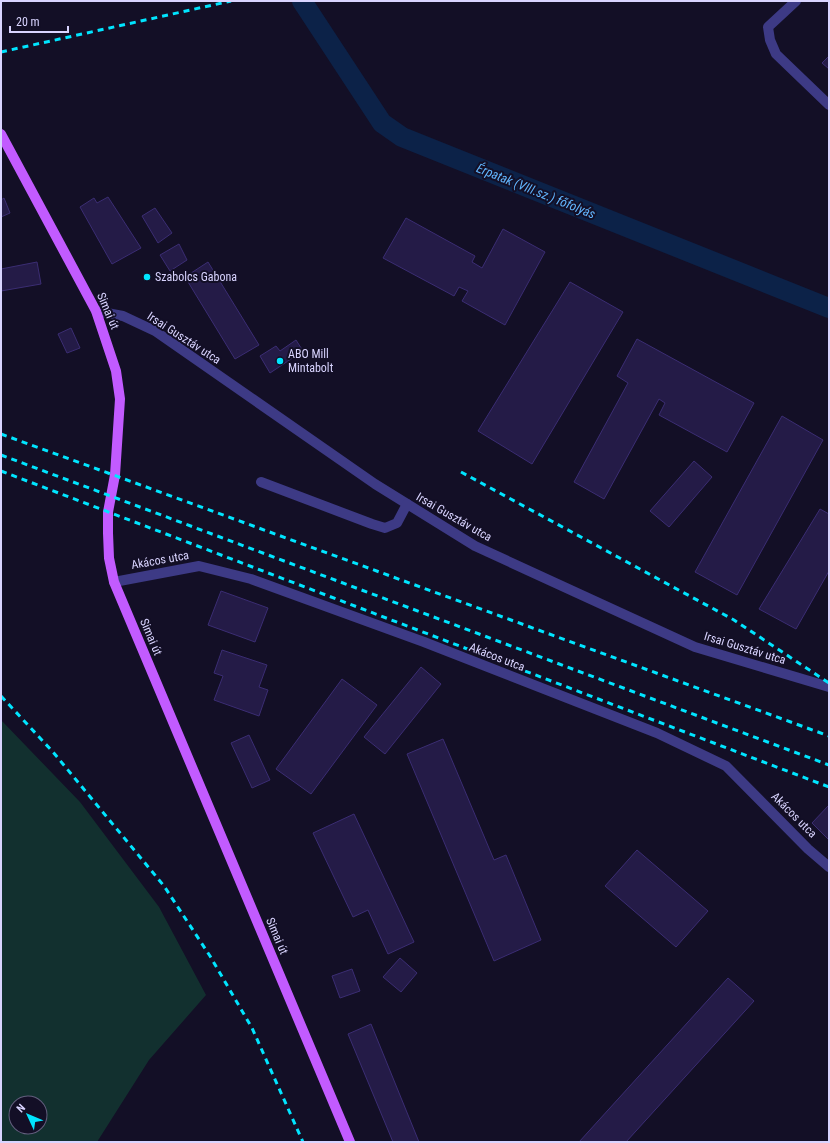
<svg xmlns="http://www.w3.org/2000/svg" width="830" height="1143" font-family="'Roboto Condensed',sans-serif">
  <rect width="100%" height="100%" fill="#130f26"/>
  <path fill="#12302f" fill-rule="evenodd" d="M 1,720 L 80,802 L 159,907 L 206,995 L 149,1060 L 97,1142 L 1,1142 ZM 16,1103 L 40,1103 L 40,1127 L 16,1127 Z"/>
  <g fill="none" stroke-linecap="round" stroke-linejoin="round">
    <polyline stroke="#0c2248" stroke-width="20" points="302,1 382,123 402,137 829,308"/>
  </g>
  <g fill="#241b47" stroke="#3b2d73">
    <polygon points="829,56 829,69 822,63"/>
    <polygon points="108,197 141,248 112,264 80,207 94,198 97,203"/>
    <polygon points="4,198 10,213 1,217 1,200"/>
    <polygon points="155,208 172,233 158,243 142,216"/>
    <polygon points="406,218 475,256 472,262 482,268 503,229 545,252 505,325 462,301 468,291 459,287 454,296 383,258"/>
    <polygon points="179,244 187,260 170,271 160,255"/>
    <polygon points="37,262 41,284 1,291 1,269"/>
    <polygon points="208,262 259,345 235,359 185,277"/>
    <polygon points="570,282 623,312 532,464 478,431"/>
    <polygon points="71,328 80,348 67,353 58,334"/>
    <polygon points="637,339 754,403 727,452 659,415 665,403 659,399 604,499 574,482 628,383 617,376"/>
    <polygon points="296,340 303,351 270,373 260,356 276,346 280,351"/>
    <polygon points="782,416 823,440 737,595 695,572"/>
    <polygon points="694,461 712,477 669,527 650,511"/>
    <polygon points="820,509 829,514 829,571 796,629 759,609"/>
    <polygon points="221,591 268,608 255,642 208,625"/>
    <polygon points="222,650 267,665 259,687 268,690 259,716 214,700 223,676 214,673"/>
    <polygon points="421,667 441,684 385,754 364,737"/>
    <polygon points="342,679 377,705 311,794 276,769"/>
    <polygon points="249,735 270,780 252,788 231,743"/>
    <polygon points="443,739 494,860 506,855 541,940 494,961 407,754"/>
    <polygon points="829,805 829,840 812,823"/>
    <polygon points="354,814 414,942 388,954 368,910 353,917 313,833"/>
    <polygon points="637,850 708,911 676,947 605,886"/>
    <polygon points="400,958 417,973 401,992 383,977"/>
    <polygon points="352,969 360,991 340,998 332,976"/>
    <polygon points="728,978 754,1001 626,1142 579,1142"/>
    <polygon points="371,1024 419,1142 393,1142 348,1034"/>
  </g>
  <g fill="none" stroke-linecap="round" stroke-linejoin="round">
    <g stroke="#3d3a85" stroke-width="10">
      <polyline points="796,1 768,27 770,40 776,54 829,105"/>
      <polyline points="96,311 123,316 155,331 375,484 475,546 695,647 829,687"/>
      <polyline points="261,482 372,524 385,528 397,523 407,504"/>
      <polyline points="114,582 199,566 251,579 424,642 657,733 726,766 808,849 829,867"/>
    </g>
    <polyline stroke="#c25bff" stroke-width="10" points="1,134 96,311 116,371 120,399 115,475 108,512 108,533 109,558 114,582 350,1142"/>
    <g stroke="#00e5ff" stroke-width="3" stroke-dasharray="6 5" stroke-linecap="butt">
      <polyline points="1,52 231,1"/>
      <polyline points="1,434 829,736"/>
      <polyline points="1,455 829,765"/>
      <polyline points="1,471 829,787"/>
      <polyline points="461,472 734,620 829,683"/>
      <polyline points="1,696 53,752 164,886 210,956 252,1028 303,1142"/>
    </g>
  </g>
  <g fill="#00e5ff" stroke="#130f26" stroke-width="1.5">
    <circle cx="147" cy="277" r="4"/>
    <circle cx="280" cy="361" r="4"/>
  </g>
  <g text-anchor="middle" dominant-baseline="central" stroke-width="4" stroke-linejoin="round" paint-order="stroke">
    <g font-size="12" fill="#d9d4ff" stroke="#130f26" text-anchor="start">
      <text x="155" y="277">Szabolcs Gabona</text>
      <text x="288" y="354">ABO Mill<tspan x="288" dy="14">Mintabolt</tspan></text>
    </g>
    <g font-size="12" fill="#d9d4ff" stroke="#130f26">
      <text transform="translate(108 311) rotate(67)">Simai út</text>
      <text transform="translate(184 338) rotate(33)">Irsai Gusztáv utca</text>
      <text transform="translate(454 517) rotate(30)">Irsai Gusztáv utca</text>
      <text transform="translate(160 560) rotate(-10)">Akácos utca</text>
      <text transform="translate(151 637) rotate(67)">Simai út</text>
      <text transform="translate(745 648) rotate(17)">Irsai Gusztáv utca</text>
      <text transform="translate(497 657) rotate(21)">Akácos utca</text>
      <text transform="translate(794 815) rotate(45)">Akácos utca</text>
      <text transform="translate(277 936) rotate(67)">Simai út</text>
    </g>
    <g font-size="13" font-style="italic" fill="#62b6ff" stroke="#130f26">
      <text transform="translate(536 191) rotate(22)">Érpatak (VIII.sz.) főfolyás</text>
    </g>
  </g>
  <rect width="830" height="1143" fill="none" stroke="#d9d4ff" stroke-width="4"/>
  <g transform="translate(28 1115) rotate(314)"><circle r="19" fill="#130f26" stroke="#625e7d"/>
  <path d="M0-3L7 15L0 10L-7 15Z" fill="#00e5ff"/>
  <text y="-6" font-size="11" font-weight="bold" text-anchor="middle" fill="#d9d4ff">N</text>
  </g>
  <path d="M10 26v6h58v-6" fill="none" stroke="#d9d4ff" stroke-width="2"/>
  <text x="16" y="26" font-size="12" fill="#d9d4ff" stroke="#130f26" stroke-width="3" paint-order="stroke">20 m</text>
</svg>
